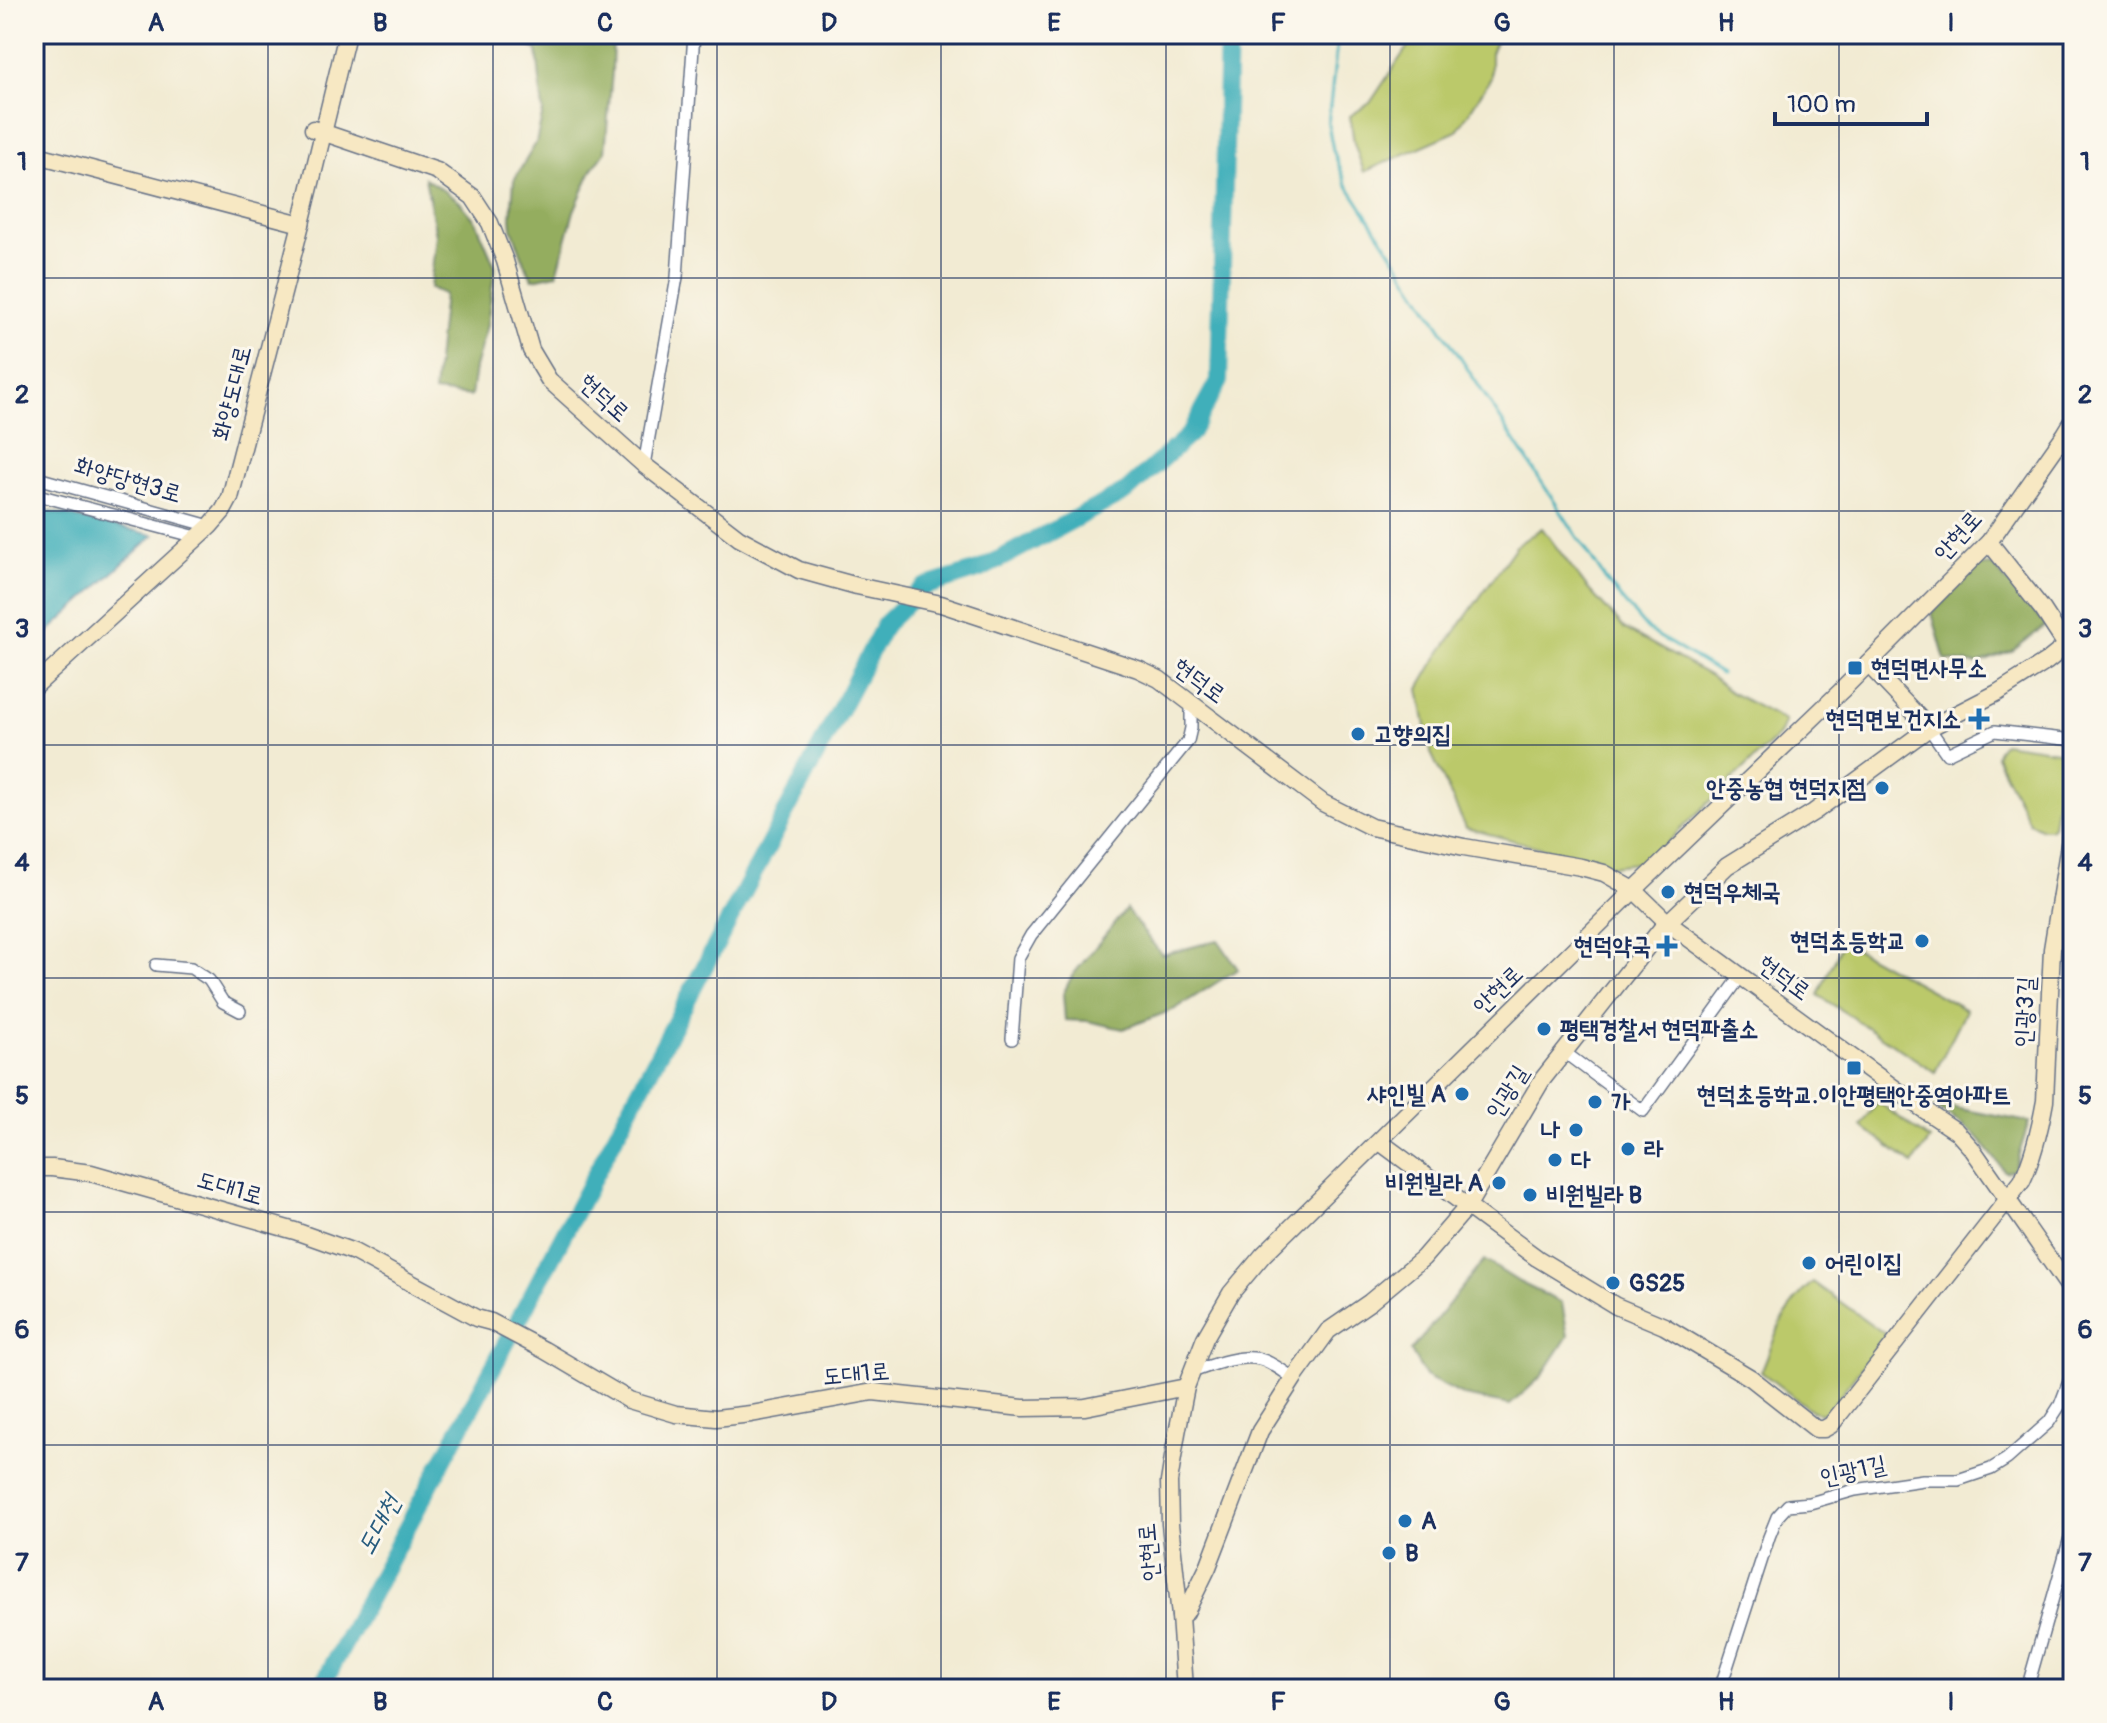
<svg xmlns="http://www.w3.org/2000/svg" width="2107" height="1723" font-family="Pangolin,'Poor Story',sans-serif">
  <rect width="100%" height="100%" fill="#fbf7ec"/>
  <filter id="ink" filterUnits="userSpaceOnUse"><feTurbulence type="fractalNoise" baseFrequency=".0125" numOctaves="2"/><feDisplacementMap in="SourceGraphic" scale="16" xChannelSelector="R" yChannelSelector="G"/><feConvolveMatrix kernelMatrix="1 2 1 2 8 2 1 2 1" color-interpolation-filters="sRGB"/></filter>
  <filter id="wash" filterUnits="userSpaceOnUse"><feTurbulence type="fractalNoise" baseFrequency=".006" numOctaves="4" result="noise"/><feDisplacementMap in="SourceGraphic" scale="32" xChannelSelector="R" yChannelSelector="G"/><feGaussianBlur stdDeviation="1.8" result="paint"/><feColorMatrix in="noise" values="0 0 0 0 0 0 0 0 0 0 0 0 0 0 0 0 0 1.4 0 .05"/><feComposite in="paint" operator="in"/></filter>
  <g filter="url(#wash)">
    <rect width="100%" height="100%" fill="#f2ebd3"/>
    <g fill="#bbc96b" stroke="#6b7c64" stroke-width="2">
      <polygon points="1416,34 1499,34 1491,53 1491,78 1457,131 1364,172 1354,143 1350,116 1370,103"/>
      <polygon points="1542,528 1588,589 1625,629 1709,675 1730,692 1785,721 1779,735 1647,862 1611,866 1466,828 1431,753 1419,689 1438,656 1517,545"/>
      <polygon points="2003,743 2064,752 2053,826 2050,829 2042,829 2029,822 1996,756 1997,751"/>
      <polygon points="1843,942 1966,1010 1935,1072 1818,995"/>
      <polygon points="1878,1102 1930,1140 1913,1164 1861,1126"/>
      <path d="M 1813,1282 L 1886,1335 L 1828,1411 L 1821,1413 L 1812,1411 L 1761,1372 C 1776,1336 1783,1307 1813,1282 Z"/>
    </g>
    <g fill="#94ad5f" stroke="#586e5e" stroke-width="2">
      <polygon points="523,34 612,34 613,38 612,72 605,152 592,170 574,211 557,274 533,279 525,265 512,228 511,218 514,180 536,143 543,112 537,50 522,43"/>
      <polygon points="425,178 459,201 476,221 495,266 487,325 475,368 471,396 434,392 444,294 430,288 436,235"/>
      <polygon points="1992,565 2046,625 2012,651 1977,664 1945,660 1932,613 1979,566"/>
      <polygon points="1126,909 1162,955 1218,940 1238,969 1175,1009 1123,1029 1087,1021 1065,1020 1063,994 1072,976"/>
      <path d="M 1928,1089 L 1955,1108 L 2029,1122 L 2014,1170 L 2005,1172 C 1995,1159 1985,1145 1973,1133 C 1959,1119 1933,1112 1926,1092 Z"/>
      <polygon points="1484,1260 1519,1282 1562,1303 1568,1336 1541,1377 1510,1405 1464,1396 1425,1376 1411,1351"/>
    </g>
    <polygon fill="#3fafba" stroke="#2d6f8c" stroke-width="2" points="34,508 154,535 34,645"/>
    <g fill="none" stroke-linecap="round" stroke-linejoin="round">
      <polyline stroke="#3fafba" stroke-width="3" points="1338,34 1328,124 1333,150 1346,183 1607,582 1648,630 1721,674"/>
      <polyline stroke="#3fafba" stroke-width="18" points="320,1689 519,1319 885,624 924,587 981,569 1127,491 1190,434 1219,381 1228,34"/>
    </g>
  </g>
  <g filter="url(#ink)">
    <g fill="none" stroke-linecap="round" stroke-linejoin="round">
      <defs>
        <g id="street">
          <polyline points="644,465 677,277 694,34"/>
          <polyline points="34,477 210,526"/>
          <polyline points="34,494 193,536 199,536"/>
          <polyline points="1929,728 1947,754 1995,731 2073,740"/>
          <polyline points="156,965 191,968 209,980 223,1002 240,1011"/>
          <polyline points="1012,1039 1018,958 1031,935 1188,741 1191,728 1191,704"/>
          <polyline points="1564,1052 1643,1111 1741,976"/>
          <path d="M 1191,1372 C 1210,1366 1234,1356 1254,1358 C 1268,1359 1282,1371 1294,1378"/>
          <polyline points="1720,1689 1769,1537 1777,1517 1788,1505 1810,1503 1855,1490 1923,1480 1958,1480 1991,1469 2007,1459 2049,1422 2060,1405 2073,1371"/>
          <polyline points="2027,1689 2073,1527"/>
        </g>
        <g id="secondary">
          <polyline points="313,129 437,171 473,197 490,223 505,261 531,350 549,380 644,465 739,538 799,570 857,586 941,604 1138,669 1159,679 1323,803 1371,827 1464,847 1581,867 1604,873 1634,890 1668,923 1920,1107 1956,1131 1973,1150 2073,1293"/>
          <polyline points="34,154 301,224"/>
          <polyline points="1989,542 2043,610 2073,656"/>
          <polyline points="1868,664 1929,728"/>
          <polyline points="34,687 210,526 223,511 230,498 301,224 347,34"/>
          <path d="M 1380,1142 L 1537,1258 L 1616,1306 L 1664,1326 L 1751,1378 L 1816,1429 L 1824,1429 L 1831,1425 L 2022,1181 C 2034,1155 2040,1129 2045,1101 L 2052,949 L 2073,820"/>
          <polyline points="34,1168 52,1168 91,1173 295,1231 354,1252 476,1318 491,1322 544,1350 629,1400 676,1414 716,1418 751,1414 873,1392 1023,1408 1085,1407 1186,1387"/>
          <polyline points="1180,1616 1186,1612 1208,1567 1260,1431 1294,1378 1328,1331 1370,1302 1423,1258 1467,1207 1542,1080 1662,928 1727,866 1814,812 1929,728 1997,693 2046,662 2066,646"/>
          <polyline points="1185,1689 1180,1616 1170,1524 1169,1482 1177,1433 1186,1387 1205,1338 1231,1293 1263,1255 1634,890 1841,691 1989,542 2065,434 2073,421"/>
        </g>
      </defs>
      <use href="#street" stroke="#667187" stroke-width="14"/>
      <use href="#secondary" stroke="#667187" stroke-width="19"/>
      <use href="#street" stroke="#fff" stroke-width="11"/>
      <use href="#secondary" stroke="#f7e8c3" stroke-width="16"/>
    </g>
  </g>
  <path fill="none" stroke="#1b2f5e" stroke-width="2" stroke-opacity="0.55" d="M 268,34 L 268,1689M 493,34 L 493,1689M 717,34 L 717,1689M 941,34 L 941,1689M 1166,34 L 1166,1689M 1390,34 L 1390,1689M 1614,34 L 1614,1689M 1839,34 L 1839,1689M 34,278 L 2073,278M 34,511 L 2073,511M 34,745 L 2073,745M 34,978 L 2073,978M 34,1212 L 2073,1212M 34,1445 L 2073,1445"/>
  <g fill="#1f6fb2" stroke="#fbf7ec" stroke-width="3">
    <rect x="1847" y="660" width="16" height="16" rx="4"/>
    <path d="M1975 707h8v8h8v8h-8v8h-8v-8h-8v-8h8z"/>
    <circle cx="1358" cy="734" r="8"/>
    <circle cx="1882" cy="788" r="8"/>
    <circle cx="1668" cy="892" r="8"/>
    <circle cx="1922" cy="941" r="8"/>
    <path d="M1663 934h8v8h8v8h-8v8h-8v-8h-8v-8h8z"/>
    <circle cx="1544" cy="1029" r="8"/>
    <rect x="1846" y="1060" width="16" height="16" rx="4"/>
    <circle cx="1462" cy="1094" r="8"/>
    <circle cx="1595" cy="1102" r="8"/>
    <circle cx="1576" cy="1130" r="8"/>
    <circle cx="1628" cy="1149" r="8"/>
    <circle cx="1555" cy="1160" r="8"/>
    <circle cx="1499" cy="1183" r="8"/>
    <circle cx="1530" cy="1195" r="8"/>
    <circle cx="1809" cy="1263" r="8"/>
    <circle cx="1613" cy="1283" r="8"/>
    <circle cx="1405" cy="1521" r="8"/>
    <circle cx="1389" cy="1553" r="8"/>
  </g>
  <g text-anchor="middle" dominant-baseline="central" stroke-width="6" stroke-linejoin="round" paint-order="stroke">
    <g font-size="24" fill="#1b2f5e" stroke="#fbf7ec">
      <text transform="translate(232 393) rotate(-76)">화양도대로</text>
      <text transform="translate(604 398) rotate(42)">현덕로</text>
      <text transform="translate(128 480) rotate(16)">화양당현3로</text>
      <text transform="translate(1958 536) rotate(-48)">안현로</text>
      <text transform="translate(1199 681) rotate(36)">현덕로</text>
      <text transform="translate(1784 978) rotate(36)">현덕로</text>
      <text transform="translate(1498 990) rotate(-44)">안현로</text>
      <text transform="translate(2025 1012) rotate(-87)">인광3길</text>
      <text transform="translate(1507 1092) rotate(-58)">인광길</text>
      <text transform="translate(230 1188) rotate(16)">도대1로</text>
      <text transform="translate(856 1374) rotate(-5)">도대1로</text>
      <text transform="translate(1853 1471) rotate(-12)">인광1길</text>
      <text transform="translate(1149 1552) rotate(-95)">안현로</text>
    </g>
    <g font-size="24" font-weight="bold" fill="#1b2f5e" stroke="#fbf7ec" text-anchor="start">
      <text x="1871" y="668">현덕면사무소</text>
      <text x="1961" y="719" text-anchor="end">현덕면보건지소</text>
      <text x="1374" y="734">고향의집</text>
      <text x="1866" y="788" text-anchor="end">안중농협 현덕지점</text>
      <text x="1684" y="892">현덕우체국</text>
      <text x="1906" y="941" text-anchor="end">현덕초등학교</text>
      <text x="1651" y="946" text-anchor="end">현덕약국</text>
      <text x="1560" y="1029">평택경찰서 현덕파출소</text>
      <text x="1446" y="1094" text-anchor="end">샤인빌 A</text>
      <text x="1854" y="1095" text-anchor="middle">현덕초등학교.이안평택안중역아파트</text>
      <text x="1611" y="1102">가</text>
      <text x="1560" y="1130" text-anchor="end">나</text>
      <text x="1644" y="1149">라</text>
      <text x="1571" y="1160">다</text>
      <text x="1483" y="1183" text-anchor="end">비원빌라 A</text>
      <text x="1546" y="1195">비원빌라 B</text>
      <text x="1825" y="1263">어린이집</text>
      <text x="1629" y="1283">GS25</text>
      <text x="1421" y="1521">A</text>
      <text x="1405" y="1553">B</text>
    </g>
    <g font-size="26" font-style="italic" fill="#285c7e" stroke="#fbf7ec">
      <text transform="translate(379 1525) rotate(-62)">도대천</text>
    </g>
  </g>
  <rect width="2107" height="1723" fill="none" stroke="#fbf7ec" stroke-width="88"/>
  <path d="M1775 112v12h152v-12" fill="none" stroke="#1b2f5e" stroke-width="4"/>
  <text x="1787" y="112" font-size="24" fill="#1b2f5e" stroke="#fbf7ec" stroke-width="6" paint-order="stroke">100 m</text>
  <rect x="44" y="44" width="2019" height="1635" fill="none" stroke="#1b2f5e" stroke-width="3"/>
  <g font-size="26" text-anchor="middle" font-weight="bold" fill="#1b2f5e">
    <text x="156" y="31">A</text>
    <text x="380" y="31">B</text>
    <text x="605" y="31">C</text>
    <text x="829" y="31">D</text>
    <text x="1054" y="31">E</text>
    <text x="1278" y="31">F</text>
    <text x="1502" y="31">G</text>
    <text x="1726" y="31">H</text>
    <text x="1951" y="31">I</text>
    <text x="22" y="170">1</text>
    <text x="2085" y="170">1</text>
    <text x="22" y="403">2</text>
    <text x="2085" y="403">2</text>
    <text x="22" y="637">3</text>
    <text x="2085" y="637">3</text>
    <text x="22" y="871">4</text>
    <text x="2085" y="871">4</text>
    <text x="22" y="1104">5</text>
    <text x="2085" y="1104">5</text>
    <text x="22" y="1338">6</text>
    <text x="2085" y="1338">6</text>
    <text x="22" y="1571">7</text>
    <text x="2085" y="1571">7</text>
    <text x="156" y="1710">A</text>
    <text x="380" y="1710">B</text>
    <text x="605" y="1710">C</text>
    <text x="829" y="1710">D</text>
    <text x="1054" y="1710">E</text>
    <text x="1278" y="1710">F</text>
    <text x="1502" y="1710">G</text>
    <text x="1726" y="1710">H</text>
    <text x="1951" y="1710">I</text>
  </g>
</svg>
